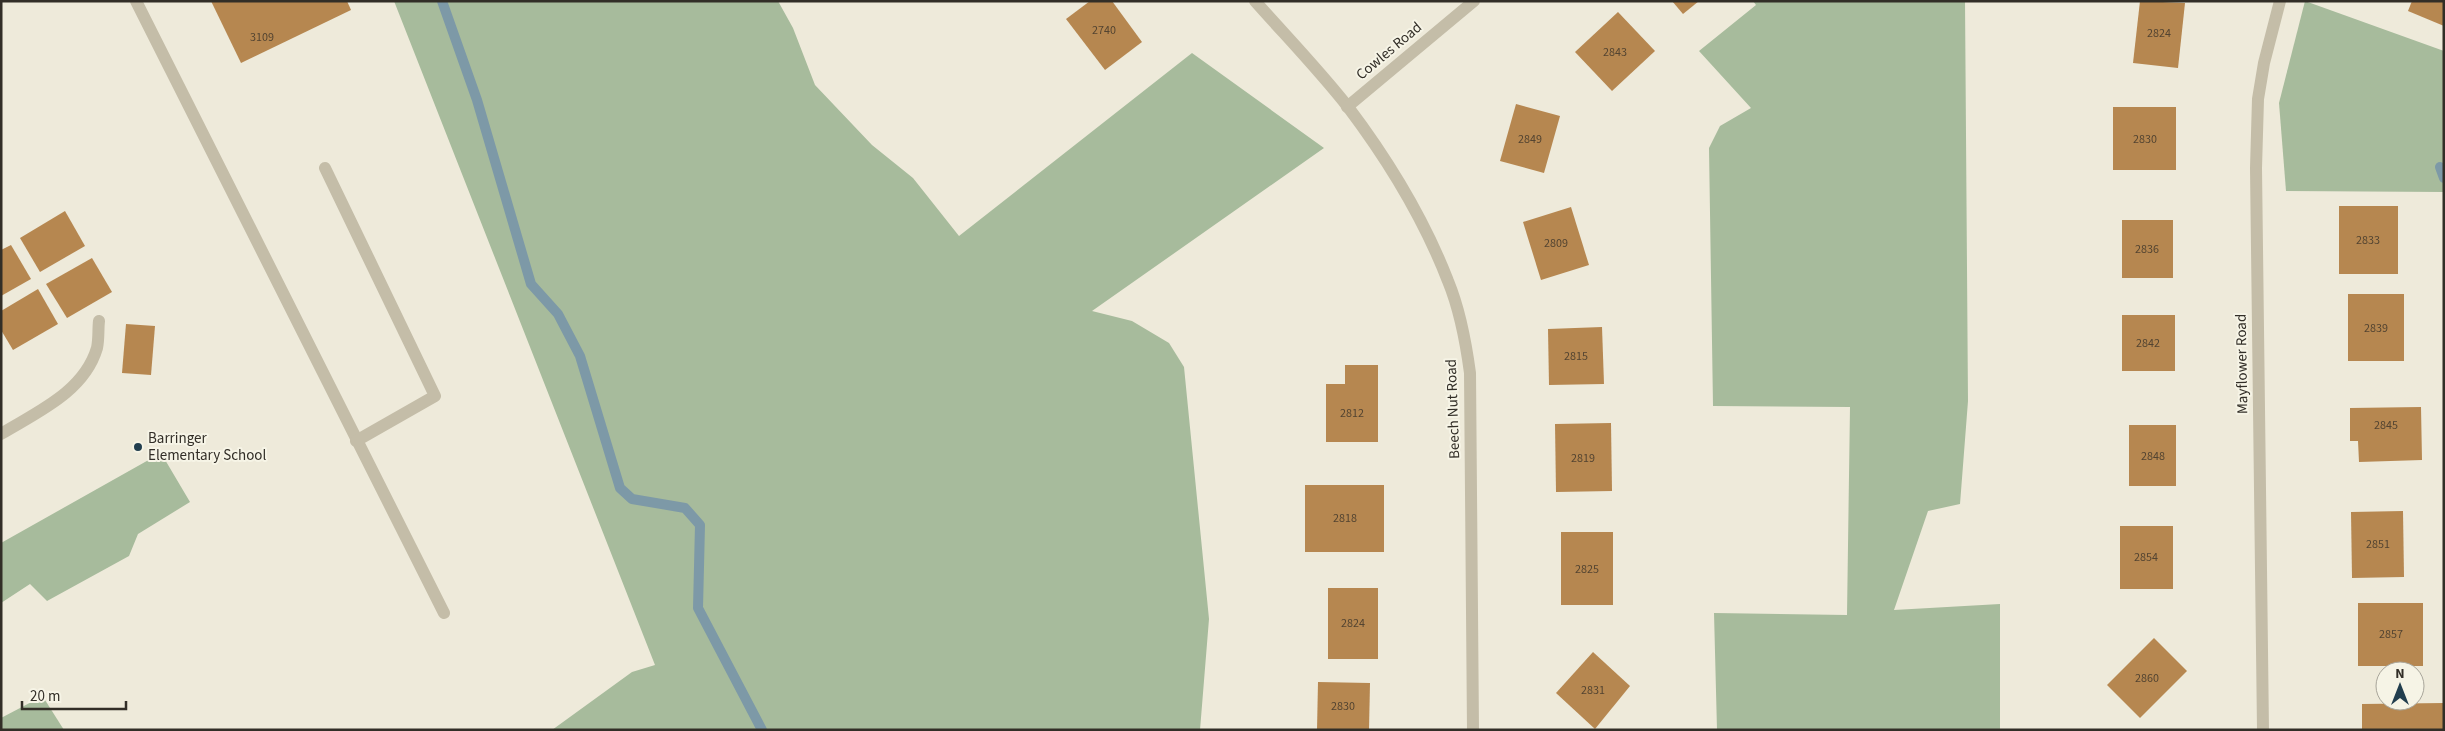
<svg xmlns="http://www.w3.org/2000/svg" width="2445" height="731" font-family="'Source Sans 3',sans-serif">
  <rect width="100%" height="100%" fill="#eeeada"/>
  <g fill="#a7bb9c">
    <polygon points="394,1 778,1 793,28 815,85 872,145 913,178 959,236 1192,53 1324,148 1092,311 1132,321 1169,343 1184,367 1209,619 1200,730 552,730 632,672 655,665"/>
    <polygon points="1753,1 1965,1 1968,401 1960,504 1928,511 1894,610 2000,604 2000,730 1717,730 1714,613 1847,615 1850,407 1713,406 1709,148 1720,126 1751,108 1699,51 1756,5"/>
    <polygon points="2305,1 2444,51 2444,192 2286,191 2279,103"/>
    <polygon points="161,453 190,502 138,534 129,556 47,601 30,584 1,603 1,543"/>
    <polygon points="41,697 45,700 64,730 1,730 1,718"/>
  </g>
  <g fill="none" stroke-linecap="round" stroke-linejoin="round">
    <g stroke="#7d99a7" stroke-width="10">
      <polyline points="442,1 477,100 531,284 558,314 580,356 620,488 632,499 685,508 700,525 698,608 762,730"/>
      <polyline points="2440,167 2444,178"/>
    </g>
  </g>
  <g fill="#b68750">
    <polygon points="211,1 347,1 351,10 241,63"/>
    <polygon points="1090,1 1112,1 1142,42 1105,70 1066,19"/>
    <polygon points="1672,1 1699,1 1683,14"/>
    <polygon points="2140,1 2185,3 2178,68 2133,63"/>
    <polygon points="2412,1 2444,1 2444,26 2408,11"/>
    <polygon points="1618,12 1655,51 1612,91 1575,52"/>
    <polygon points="1516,104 1560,116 1544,173 1500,161"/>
    <rect x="2113" y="107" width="63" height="63"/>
    <rect x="2339" y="206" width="59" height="68"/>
    <polygon points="1571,207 1589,265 1541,280 1523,222"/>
    <polygon points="65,211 85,246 40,272 20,238"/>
    <rect x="2122" y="220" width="51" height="58"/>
    <polygon points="11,245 31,279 1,296 1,250"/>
    <polygon points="92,258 112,292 67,318 46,284"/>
    <polygon points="38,289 58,324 13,350 1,330 1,311"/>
    <rect x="2348" y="294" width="56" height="67"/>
    <rect x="2122" y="315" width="53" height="56"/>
    <polygon points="126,324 155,326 151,375 122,373"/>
    <polygon points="1602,327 1604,384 1549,385 1548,329"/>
    <polygon points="1345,365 1378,365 1378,442 1326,442 1326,384 1345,384"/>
    <polygon points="2421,407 2422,460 2359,462 2358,441 2350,441 2350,408"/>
    <polygon points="1611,423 1612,491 1556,492 1555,424"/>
    <rect x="2129" y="425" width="47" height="61"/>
    <rect x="1305" y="485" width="79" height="67"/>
    <polygon points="2403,511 2404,577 2352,578 2351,512"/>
    <rect x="2120" y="526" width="53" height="63"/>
    <rect x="1561" y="532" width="52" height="73"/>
    <rect x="1328" y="588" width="50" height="71"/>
    <rect x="2358" y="603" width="65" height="63"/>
    <polygon points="2154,638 2187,671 2140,718 2107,685"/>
    <polygon points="1593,652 1630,686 1595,729 1556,693"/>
    <polygon points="1318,682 1370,683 1369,730 1317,730"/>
    <polygon points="2444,703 2444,730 2362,730 2362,704"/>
  </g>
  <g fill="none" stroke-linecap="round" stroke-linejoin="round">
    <g stroke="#c4bda8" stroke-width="12">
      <polyline points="136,1 444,613"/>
      <polyline points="325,168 435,396 356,441"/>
      <path d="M 1,434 C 37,412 84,392 97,348 C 99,339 98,329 99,321"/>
    </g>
    <g stroke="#c4bda8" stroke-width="12">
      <path d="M 1255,1 C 1286,36 1319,70 1348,107 C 1388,160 1424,219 1448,281 C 1460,310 1466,343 1470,373 L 1473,730"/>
      <polyline points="1347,107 1474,1"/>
      <polyline points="2263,730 2256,168 2258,99 2264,63 2280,1"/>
    </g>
  </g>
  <circle fill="#223e4e" stroke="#f6f4e6" stroke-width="2" cx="138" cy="447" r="5"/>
  <g text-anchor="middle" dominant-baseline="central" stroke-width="4" stroke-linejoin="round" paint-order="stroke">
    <g font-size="12" fill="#534431">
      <text x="1104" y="30">2740</text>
      <text x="2159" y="33">2824</text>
      <text x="262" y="37">3109</text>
      <text x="1615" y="52">2843</text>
      <text x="1530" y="139">2849</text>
      <text x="2145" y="139">2830</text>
      <text x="2368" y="240">2833</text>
      <text x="1556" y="243">2809</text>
      <text x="2147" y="249">2836</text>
      <text x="2376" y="328">2839</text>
      <text x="2148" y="343">2842</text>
      <text x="1576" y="356">2815</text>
      <text x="1352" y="413">2812</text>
      <text x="2386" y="425">2845</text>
      <text x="2153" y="456">2848</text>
      <text x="1583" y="458">2819</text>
      <text x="1345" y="518">2818</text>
      <text x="2378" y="544">2851</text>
      <text x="2146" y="557">2854</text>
      <text x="1587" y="569">2825</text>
      <text x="1353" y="623">2824</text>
      <text x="2391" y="634">2857</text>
      <text x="2147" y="678">2860</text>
      <text x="1593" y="690">2831</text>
      <text x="1343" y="706">2830</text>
    </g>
    <g font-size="15" fill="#322e27" stroke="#f6f4e6">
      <text transform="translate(1389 51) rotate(-40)">Cowles Road</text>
      <text transform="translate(2242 364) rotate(-91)">Mayflower Road</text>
      <text transform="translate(1453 409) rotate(-92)">Beech Nut Road</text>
    </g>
    <g font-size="15" fill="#322e27" stroke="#f6f4e6" text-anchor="start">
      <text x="148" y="438">Barringer<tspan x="148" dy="17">Elementary School</tspan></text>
    </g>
  </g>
  <rect width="2445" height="731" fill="none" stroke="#322e27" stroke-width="5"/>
  <g transform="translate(2400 686)"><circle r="24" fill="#f6f4e6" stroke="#a8a59a"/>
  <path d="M0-4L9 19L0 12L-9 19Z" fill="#223e4e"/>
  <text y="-8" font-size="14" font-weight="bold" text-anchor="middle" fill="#322e27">N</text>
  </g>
  <path d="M22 701v8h104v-8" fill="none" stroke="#322e27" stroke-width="2.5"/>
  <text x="30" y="701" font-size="15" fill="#322e27" stroke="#f6f4e6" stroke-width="4" paint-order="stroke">20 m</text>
</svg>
